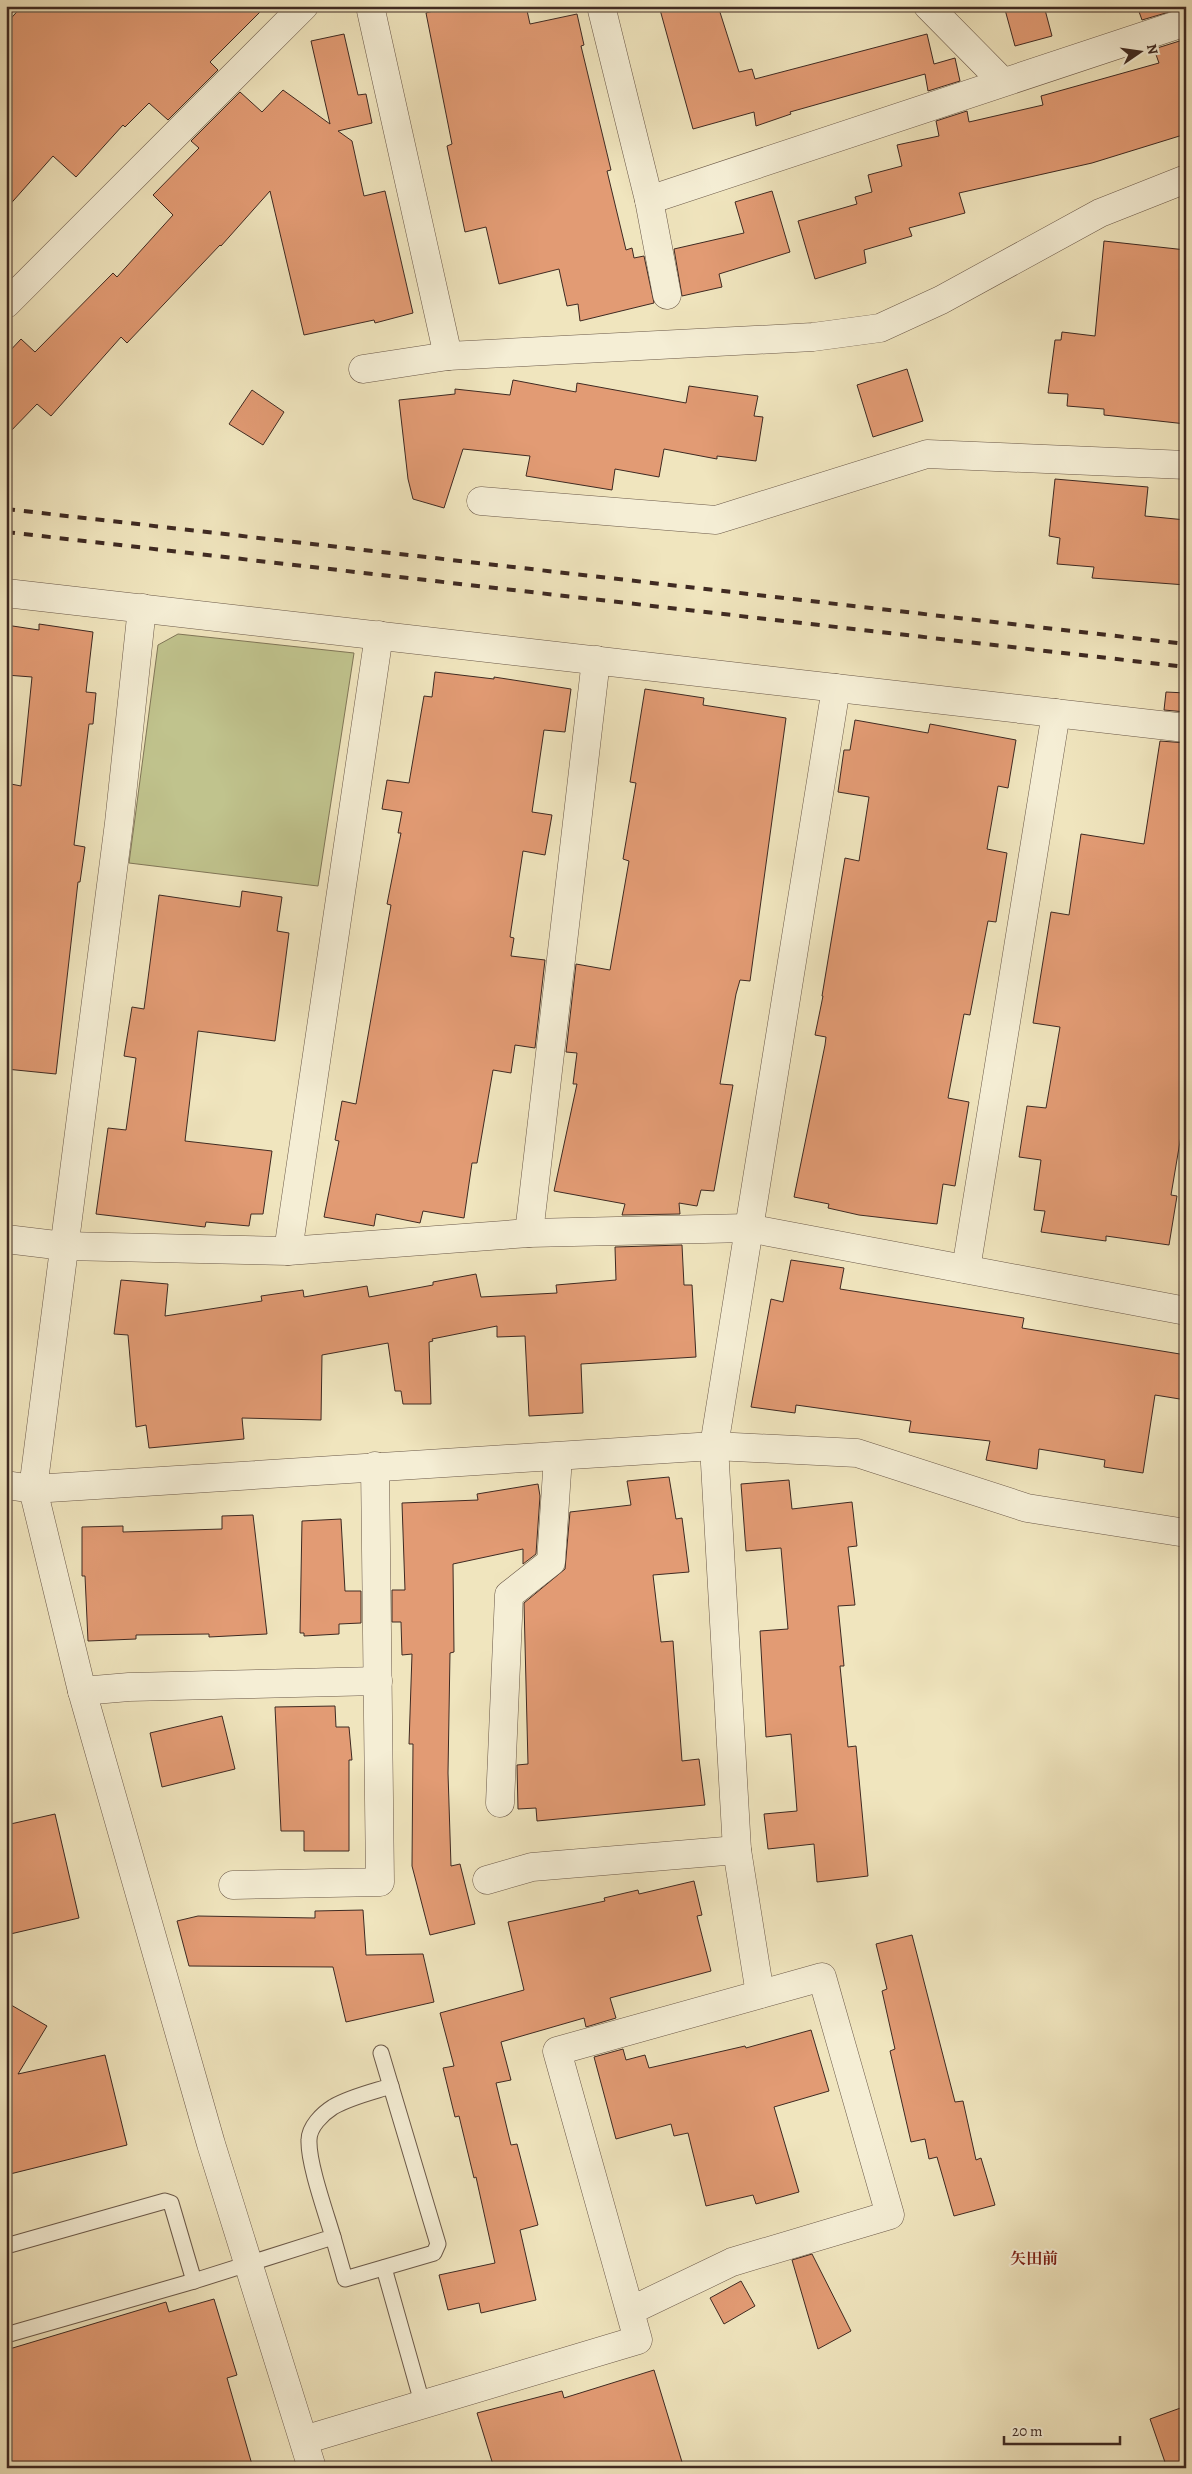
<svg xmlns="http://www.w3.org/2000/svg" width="1192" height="2474" font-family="Alegreya,'Noto Serif JP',serif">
  <rect width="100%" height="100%" fill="#f0e5be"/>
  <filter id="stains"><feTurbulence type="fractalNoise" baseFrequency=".004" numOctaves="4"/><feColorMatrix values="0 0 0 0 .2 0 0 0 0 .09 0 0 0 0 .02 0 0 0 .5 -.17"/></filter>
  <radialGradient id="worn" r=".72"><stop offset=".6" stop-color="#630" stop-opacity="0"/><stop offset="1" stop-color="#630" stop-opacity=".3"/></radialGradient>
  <polygon fill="#c0c38d" stroke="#807658" points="178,634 354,653 318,886 129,863 158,645"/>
  <g fill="#e29b74" stroke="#3f2a22">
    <polygon points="22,6 266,6 210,62 218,70 168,120 149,103 125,127 123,125 76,177 53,156 6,209 6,24"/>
    <polygon points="432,6 526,6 530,24 577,14 584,45 581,46 611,170 607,171 626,250 632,248 634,258 644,256 654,303 580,321 578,304 567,306 559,269 499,284 486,227 465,232 447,146 452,144 426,13 433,11"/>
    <polygon points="659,6 718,6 739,72 752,69 755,79 927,34 934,64 955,58 960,81 928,91 925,74 790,112 791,114 756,126 754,112 693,129"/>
    <polygon points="1004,6 1044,6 1052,36 1015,46"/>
    <polygon points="1137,6 1186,6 1186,7 1142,20"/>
    <polygon points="344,34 358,95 366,94 372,123 338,131 352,141 364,196 385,191 413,313 375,323 374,320 304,335 270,191 221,246 220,245 127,343 121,337 51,416 37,404 6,436 6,355 21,339 35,352 113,273 117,277 173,215 153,195 199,148 191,141 240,92 262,112 283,90 330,124 311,41"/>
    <polygon points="1186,39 1186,134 1092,163 959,193 965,213 909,228 912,236 864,250 866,263 815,279 798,221 857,204 855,197 872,192 868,175 902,166 897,145 939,136 936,121 967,111 969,122 1043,105 1041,96 1159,63 1154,49"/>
    <polygon points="772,191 790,252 719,274 722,287 682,296 674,249 744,233 735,202"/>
    <polygon points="1104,241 1186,250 1186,424 1104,415 1104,409 1067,406 1068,394 1048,393 1055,340 1061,340 1062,332 1095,336"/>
    <polygon points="907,369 923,421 873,437 857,385"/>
    <polygon points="513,380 576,392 577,383 686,403 689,386 758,396 754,416 763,417 756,461 717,456 717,459 664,449 659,477 615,469 612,490 526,476 530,456 463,449 444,508 413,499 408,479 399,400 455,394 455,389 510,395"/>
    <polygon points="252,390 284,412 263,445 229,424"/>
    <polygon points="1055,479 1148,487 1145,516 1186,520 1186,585 1092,578 1094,567 1057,564 1060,538 1049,536"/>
    <polygon points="39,624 93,632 86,692 96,693 93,724 89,724 74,845 85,847 80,882 78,882 56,1074 6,1069 6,783 21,786 32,677 6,675 6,625 39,630"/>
    <polygon points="435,672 494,679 494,677 571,689 565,732 544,730 532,812 552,815 545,855 523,851 510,937 514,938 511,956 545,960 535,1048 515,1045 511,1073 493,1070 477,1163 472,1163 464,1218 423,1211 420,1223 376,1214 374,1226 324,1217 339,1141 335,1140 342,1101 356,1104 391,905 387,904 401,833 398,833 402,812 382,809 387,780 409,783 424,696 432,697"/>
    <polygon points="645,689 704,698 703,705 786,718 750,981 740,980 736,994 720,1084 733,1085 714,1191 701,1190 697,1206 679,1203 680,1214 622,1215 625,1204 554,1191 577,1084 573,1084 577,1053 566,1052 576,964 610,970 629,861 623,859 636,783 630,782"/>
    <polygon points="1166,692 1186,693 1186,712 1164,710"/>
    <polygon points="855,720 928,733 930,724 1016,740 1008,788 998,786 987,849 1007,853 996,922 988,921 970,1015 964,1014 948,1098 969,1102 955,1186 943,1184 937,1224 859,1215 828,1208 829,1204 794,1197 825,1045 826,1037 815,1035 823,996 822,996 845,858 859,861 869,797 838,792 844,750 850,750"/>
    <polygon points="1160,741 1186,743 1186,1106 1171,1195 1177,1196 1169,1245 1106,1236 1106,1241 1041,1232 1045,1211 1034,1210 1041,1160 1019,1157 1027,1106 1046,1108 1060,1027 1033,1023 1051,912 1069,915 1081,834 1144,844"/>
    <polygon points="242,891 282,897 277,931 289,933 275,1041 198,1031 185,1141 272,1151 263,1214 251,1214 249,1226 206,1222 205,1227 96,1214 108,1128 126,1130 136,1058 124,1056 132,1007 144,1009 159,895 240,907"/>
    <polygon points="682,1245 684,1285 692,1285 696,1357 581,1364 583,1413 529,1416 525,1336 497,1337 497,1326 432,1339 433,1341 429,1342 431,1404 403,1404 401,1391 395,1391 388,1343 322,1355 321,1420 242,1418 244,1439 149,1448 146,1425 136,1427 128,1335 114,1334 121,1280 168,1284 165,1316 262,1301 261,1296 303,1290 304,1297 367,1286 369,1297 433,1285 433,1282 476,1274 481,1297 557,1293 556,1285 616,1280 615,1247"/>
    <polygon points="791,1260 844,1268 840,1289 1024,1318 1022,1328 1186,1355 1186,1400 1155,1395 1143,1473 1104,1467 1105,1460 1039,1449 1037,1469 986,1460 990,1441 909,1432 911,1421 796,1405 795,1413 751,1407 771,1299 783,1302"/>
    <polygon points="669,1477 676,1519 682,1518 689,1572 653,1575 661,1642 673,1641 682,1761 699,1759 705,1805 537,1821 536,1808 518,1809 517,1765 528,1764 524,1603 565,1569 570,1512 631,1505 627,1481"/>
    <polygon points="789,1480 792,1509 852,1502 857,1546 848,1547 855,1605 838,1606 844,1666 840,1666 848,1747 856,1746 868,1876 817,1882 814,1844 768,1849 764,1814 797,1811 791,1734 766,1737 760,1631 788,1629 781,1548 746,1551 741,1484"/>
    <polygon points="538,1484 540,1496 536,1554 523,1564 523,1549 453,1564 454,1652 450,1653 448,1773 451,1866 460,1864 475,1924 430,1935 412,1866 413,1744 409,1744 412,1654 402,1655 401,1622 392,1622 392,1590 405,1590 402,1503 478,1500 477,1494"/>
    <polygon points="253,1515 267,1634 209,1637 209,1634 136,1635 136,1639 88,1641 85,1576 82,1576 82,1527 123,1526 123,1532 222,1529 222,1516"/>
    <polygon points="341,1519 345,1591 361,1591 361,1623 339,1624 339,1634 304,1636 304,1633 300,1633 302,1521"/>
    <polygon points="335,1706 336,1727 349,1727 352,1760 349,1760 349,1851 304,1851 304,1831 281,1831 275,1707"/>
    <polygon points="222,1716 235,1769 162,1787 150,1733"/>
    <polygon points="55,1814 79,1918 6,1935 6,1825"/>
    <polygon points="694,1881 702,1915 697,1916 711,1971 610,1998 616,2018 586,2027 584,2018 501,2042 511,2080 496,2083 511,2145 517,2144 538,2225 520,2230 536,2300 481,2313 479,2303 448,2310 439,2275 495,2263 476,2177 474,2178 459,2116 455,2117 443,2068 454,2066 440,2013 524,1990 508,1922 605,1901 604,1898 638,1890 639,1894"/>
    <polygon points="363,1910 366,1955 423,1954 434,2002 346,2022 333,1967 189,1966 177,1921 198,1916 315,1918 315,1911"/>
    <polygon points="912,1935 955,2102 963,2101 976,2160 981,2158 995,2205 954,2216 937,2157 929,2159 925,2139 911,2142 890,2051 895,2049 882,1991 887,1989 876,1944"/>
    <polygon points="6,2002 47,2026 18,2074 105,2055 127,2145 6,2175"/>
    <polygon points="811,2030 829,2091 774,2107 799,2192 756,2204 753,2195 706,2206 688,2133 674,2136 671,2124 616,2139 594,2057 623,2049 626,2060 645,2055 649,2068 745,2046 746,2048"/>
    <polygon points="812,2254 851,2331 818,2349 792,2260"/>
    <polygon points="741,2281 755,2306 724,2324 710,2298"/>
    <polygon points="214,2299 237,2375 227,2378 253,2468 6,2468 6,2350 166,2302 169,2312"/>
    <polygon points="654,2370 682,2462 665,2468 494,2468 477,2413 562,2391 564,2398"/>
    <polygon points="1186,2406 1186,2468 1167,2468 1150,2419"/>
  </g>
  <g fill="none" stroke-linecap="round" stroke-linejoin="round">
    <defs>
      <g id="service">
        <polyline points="333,2237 345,2279 434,2253 438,2244 381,2053"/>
        <polyline points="6,2246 165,2201 171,2203 194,2281"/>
        <polyline points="384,2268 423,2406"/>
        <path d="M 6,2335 L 194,2281 L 333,2237 C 326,2213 308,2163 309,2140 C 309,2127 322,2114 333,2107 C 350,2097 372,2092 391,2086"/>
      </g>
      <g id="minor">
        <polyline points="370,6 448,356"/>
        <polyline points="601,6 649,200 667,295"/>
        <polyline points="928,6 1002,81"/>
        <polyline points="649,200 1186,22"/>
        <polyline points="6,304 304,6"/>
        <polyline points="363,369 448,356 813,337 880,328 941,300 1100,213 1186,179"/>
        <polyline points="481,501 716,520 927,454 1186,465"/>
        <polyline points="6,593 1186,728"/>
        <polyline points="142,608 119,823 33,1489 82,1691 211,2144 312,2468"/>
        <polyline points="529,1233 596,660"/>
        <polyline points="6,1239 64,1246 288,1251 529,1233 748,1228 1186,1311"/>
        <polyline points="288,1251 379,635"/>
        <polyline points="966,1269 1056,713"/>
        <polyline points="6,1485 33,1489 714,1446 857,1453 1027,1508 1186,1533"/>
        <polyline points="82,1691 129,1687 378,1681"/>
        <polyline points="500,1803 509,1595 551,1562 558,1457"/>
        <polyline points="487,1880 532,1867 737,1850"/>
        <polyline points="233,1885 380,1882 375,1466"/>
        <polyline points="760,1994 737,1850 714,1446 836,688"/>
        <polyline points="304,2440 638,2340 557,2051 822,1977 890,2215 732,2262 630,2311"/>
      </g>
    </defs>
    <use href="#service" stroke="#6b5949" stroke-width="17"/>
    <use href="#minor" stroke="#6b5949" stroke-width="29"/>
    <use href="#service" stroke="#f5eed5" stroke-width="15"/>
    <use href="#minor" stroke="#f5eed5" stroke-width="28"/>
    <g stroke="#3f2a22" stroke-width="4" stroke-dasharray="9 9" stroke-linecap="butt">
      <polyline points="6,509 1186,644"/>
      <polyline points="6,532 1186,667"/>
    </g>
  </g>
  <g text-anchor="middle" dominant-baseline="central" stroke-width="4" stroke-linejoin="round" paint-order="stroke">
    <g font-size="16" font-weight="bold" fill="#7a1f14" stroke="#f5eed5">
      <text x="1034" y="2259">矢田前</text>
    </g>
  </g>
  <rect width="1192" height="2474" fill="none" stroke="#f0e5be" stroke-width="25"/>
  <rect x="8" y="8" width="1177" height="2459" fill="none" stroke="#3f2a22" stroke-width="2.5"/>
  <rect x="12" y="12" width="1167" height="2449" fill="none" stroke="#3f2a22"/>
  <g transform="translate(1140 52) rotate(77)" stroke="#f5eed5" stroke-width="4" paint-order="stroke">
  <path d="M0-4L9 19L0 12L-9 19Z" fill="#3f2a22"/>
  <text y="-8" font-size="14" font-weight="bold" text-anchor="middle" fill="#3f2a22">N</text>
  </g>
  <path d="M1004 2436v8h116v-8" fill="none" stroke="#3f2a22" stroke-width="2.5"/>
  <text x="1012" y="2436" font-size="15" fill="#3f2a22" stroke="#f5eed5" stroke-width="4" paint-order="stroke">20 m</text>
  <rect width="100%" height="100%" filter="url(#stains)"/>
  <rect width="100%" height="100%" fill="url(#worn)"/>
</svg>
